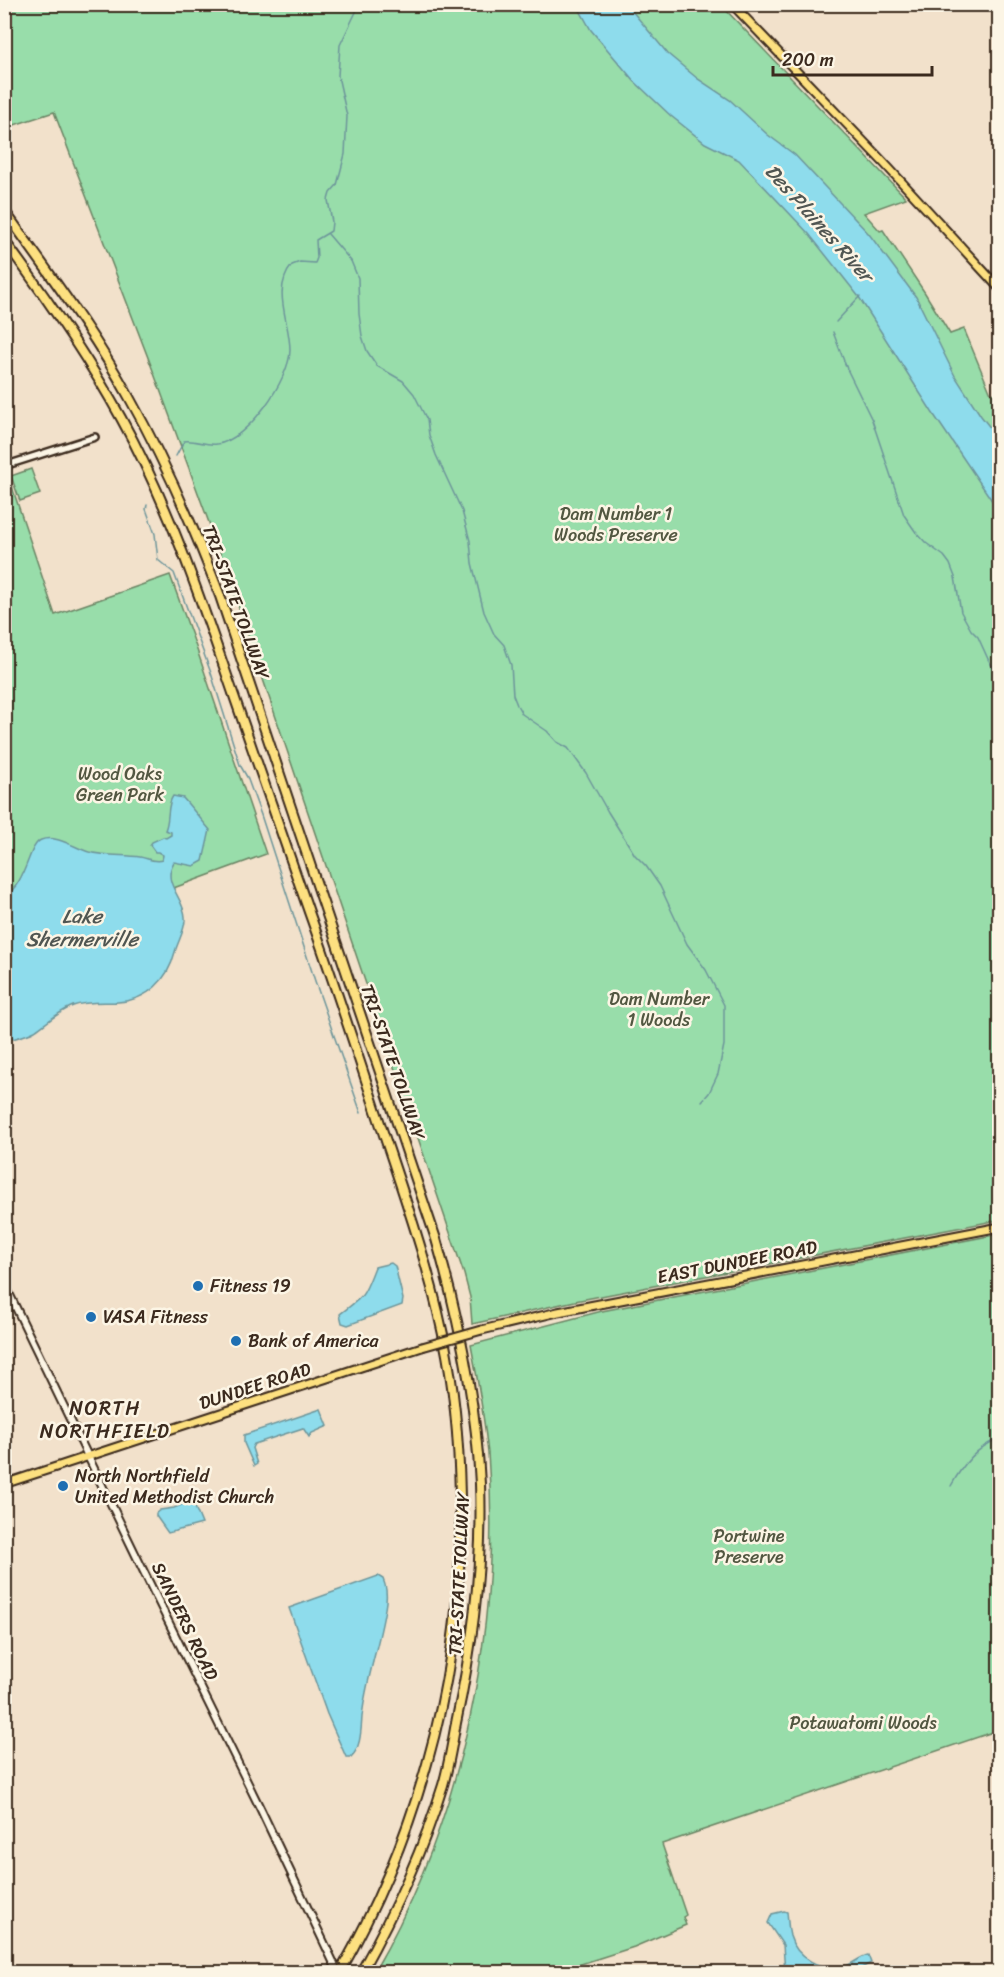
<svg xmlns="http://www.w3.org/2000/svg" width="1004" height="1977" font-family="Sriracha,sans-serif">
  <rect width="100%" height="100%" fill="#f2e1cb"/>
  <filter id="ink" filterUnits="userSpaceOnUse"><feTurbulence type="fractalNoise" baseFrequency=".0167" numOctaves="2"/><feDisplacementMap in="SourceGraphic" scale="12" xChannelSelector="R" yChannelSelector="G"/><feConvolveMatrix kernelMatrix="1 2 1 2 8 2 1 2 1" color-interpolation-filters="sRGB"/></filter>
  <g filter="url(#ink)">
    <g fill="#98ddaa" stroke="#6a8464" stroke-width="1.5">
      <polygon points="4,5 721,5 906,198 864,213 880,231 883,230 925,293 950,334 964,329 991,394 996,393 999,398 999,1220 575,1301 472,1324 470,1297 464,1274 222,558 152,368 54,112 5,128"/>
      <polygon points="6,469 55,615 170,575 195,644 266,854 5,950"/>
      <polygon points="31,469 40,494 20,501 11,476"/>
      <path d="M 999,1234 L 999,1730 L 662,1844 L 686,1915 L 683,1917 L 686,1925 L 634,1947 L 556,1972 L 374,1972 C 462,1820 502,1628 488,1453 C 484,1417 478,1381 471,1345 L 602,1311 Z"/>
    </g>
    <g fill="#8edcec" stroke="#6d959a" stroke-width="1.5">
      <polygon points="577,5 627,5 668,54 698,79 730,100 768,135 795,155 869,234 916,297 955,376 981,416 999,439 999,511 932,412 859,297 809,234 739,160 705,143 671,116 634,81 591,30"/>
      <path d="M 173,796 L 183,798 L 210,830 L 203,861 L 194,866 L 174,862 C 161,883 184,897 185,917 C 186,929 178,941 175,952 C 168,980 148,1000 118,1002 C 104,1003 87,1001 73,1006 C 58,1012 48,1022 35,1031 C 26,1036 15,1038 5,1041 L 5,896 C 27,883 28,845 41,840 C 56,834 75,848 89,852 C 106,856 123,855 140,857 C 147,858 154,863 162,860 L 163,855 L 158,852 L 155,852 L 150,845 L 152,842 L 163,837 L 166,838 L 171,835 L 171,832 L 165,830 C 170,820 166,806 173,796 Z"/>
      <path d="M 391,1263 L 395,1266 L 403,1299 L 402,1305 L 348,1325 L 342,1323 L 340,1314 C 366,1294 363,1297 375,1267 Z"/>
      <polygon points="321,1409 328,1426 312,1433 309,1437 303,1428 254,1444 252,1448 257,1464 254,1466 244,1443 244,1435"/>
      <polygon points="192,1500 202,1524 168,1533 156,1516 156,1513 160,1510 174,1508"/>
      <path d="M 378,1576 L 383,1579 C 386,1586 387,1594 386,1602 C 381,1640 366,1678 362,1717 C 361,1730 361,1748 351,1757 L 346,1757 L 327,1714 L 289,1608 Z"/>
      <path d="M 784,1911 L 787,1912 C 788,1919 788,1928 790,1936 C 796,1957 821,1972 843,1967 C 852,1965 859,1957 868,1955 L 871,1963 L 854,1972 L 785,1972 L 783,1945 L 768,1923 L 772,1914 Z"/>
    </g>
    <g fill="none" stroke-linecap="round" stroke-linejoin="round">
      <g stroke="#6d959a" stroke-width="1.5">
        <polyline points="328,234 351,261 358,278 359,314 362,336 367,351 377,366 403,381 414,394 427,420 429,435 436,455 462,511 470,541 472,563 484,612 494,634 504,645 511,665 513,695 517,705 522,714 547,731 557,742 568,748 586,773 608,812 635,855 646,866 660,886 687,944 706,970 724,1005 724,1045 718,1074 709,1093 702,1101"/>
        <polyline points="836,322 860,296"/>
        <polyline points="833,332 847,369 872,420 904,515 915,531 926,543 944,556 950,564 955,577 961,612 971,630 978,637 988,659 1000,679"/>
        <path d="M 176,456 L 184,441 C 195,439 206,446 217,444 C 247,441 290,379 290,350 C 290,321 271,291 292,265 L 300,262 L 315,263 L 317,258 L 316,240 L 331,231 L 332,222 L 328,200 L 330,193 L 337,185 L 345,154 L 347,116 L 338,76 L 340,45 L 356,12 L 357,4"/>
        <polyline points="147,505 146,509 155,534 158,560 174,573 211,673 240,765 247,777 261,815 315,981 361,1113"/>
        <path d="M 951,1486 C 963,1464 977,1447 1000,1438"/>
      </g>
      <defs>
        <polyline id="tertiary" points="4,466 95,437"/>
        <polyline id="secondary" points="4,1283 145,1574 261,1810 338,1972"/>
        <g id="primary">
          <polyline points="732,4 885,164 1000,289"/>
          <polyline points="482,1330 558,1312 1000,1227"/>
          <polyline points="4,1484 422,1347"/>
        </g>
        <g id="motorway">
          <path d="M 4,210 C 47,271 93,331 129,397 C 165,461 194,528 220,596 L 436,1239 C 459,1319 476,1401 480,1484 C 483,1565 473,1644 456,1723 C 452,1744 449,1765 443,1785 C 423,1850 394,1913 361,1972"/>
          <path d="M 4,240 C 46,297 87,356 121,418 C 169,505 201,600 233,693 C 258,766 284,839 309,912 C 333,979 355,1047 377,1114 C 403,1193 432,1272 447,1355 C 458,1415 461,1478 460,1539 C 458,1691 414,1842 340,1972"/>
        </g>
      </defs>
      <use href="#tertiary" stroke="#3b2a1e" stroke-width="10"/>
      <use href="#secondary" stroke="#3b2a1e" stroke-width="10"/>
      <use href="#primary" stroke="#3b2a1e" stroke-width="11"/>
      <use href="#motorway" stroke="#3b2a1e" stroke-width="12"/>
      <use href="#tertiary" stroke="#fcf5e5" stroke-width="5"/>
      <use href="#secondary" stroke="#fcf5e5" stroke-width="6"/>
      <use href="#primary" stroke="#fde080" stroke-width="7"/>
      <use href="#motorway" stroke="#fde080" stroke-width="8"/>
      <defs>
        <polyline id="primary-bridge" points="422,1347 482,1330"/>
      </defs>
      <use href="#primary-bridge" stroke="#3b2a1e" stroke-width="11" stroke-linecap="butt"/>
      <use href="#primary-bridge" stroke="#fde080" stroke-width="7"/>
    </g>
  </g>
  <g fill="#1f6fb2" stroke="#fcf5e5" stroke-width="2">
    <circle cx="198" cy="1286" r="6"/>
    <circle cx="91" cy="1317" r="6"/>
    <circle cx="236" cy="1341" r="6"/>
    <circle cx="63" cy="1486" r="6"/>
  </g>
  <g text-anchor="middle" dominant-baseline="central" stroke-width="5" stroke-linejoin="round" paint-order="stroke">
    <g font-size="18" fill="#525741" stroke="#fcf5e5">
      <text x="616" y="514">Dam Number 1<tspan x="616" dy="21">Woods Preserve</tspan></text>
      <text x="120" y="774">Wood Oaks<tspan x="120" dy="21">Green Park</tspan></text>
      <text x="659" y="999">Dam Number<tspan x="659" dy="21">1 Woods</tspan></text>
      <text x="749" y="1536">Portwine<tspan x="749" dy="21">Preserve</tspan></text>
      <text x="863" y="1723">Potawatomi Woods</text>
    </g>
    <g font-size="18" fill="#3b2a1e" stroke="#fcf5e5">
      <text transform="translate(236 602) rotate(70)">TRI-STATE TOLLWAY</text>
      <text transform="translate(393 1062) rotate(71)">TRI-STATE TOLLWAY</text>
      <text transform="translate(737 1262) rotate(-11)">EAST DUNDEE ROAD</text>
      <text transform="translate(255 1386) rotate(-18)">DUNDEE ROAD</text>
      <text transform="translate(459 1574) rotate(-87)">TRI-STATE TOLLWAY</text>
      <text transform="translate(185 1621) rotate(64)">SANDERS ROAD</text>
    </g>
    <g font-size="18" fill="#3b2a1e" stroke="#fcf5e5" text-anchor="start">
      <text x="210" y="1286">Fitness 19</text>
      <text x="103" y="1317">VASA Fitness</text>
      <text x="248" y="1341">Bank of America</text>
      <text x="75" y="1476">North Northfield<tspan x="75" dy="21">United Methodist Church</tspan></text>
    </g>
    <g font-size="20" font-style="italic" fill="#505652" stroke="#fcf5e5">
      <text transform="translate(819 223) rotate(48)">Des Plaines River</text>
      <text x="82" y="916">Lake<tspan x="82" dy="23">Shermerville</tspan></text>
    </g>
    <g font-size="20" letter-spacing="1.5" fill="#3b2a1e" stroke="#fcf5e5">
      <text x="105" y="1408">NORTH<tspan x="105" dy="23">NORTHFIELD</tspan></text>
    </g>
  </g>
  <rect width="1004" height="1977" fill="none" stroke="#fcf5e5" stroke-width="24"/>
  <rect x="12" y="12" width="980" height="1953" fill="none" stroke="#3b2a1e" stroke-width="2" filter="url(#ink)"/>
  <path d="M773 66v9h159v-9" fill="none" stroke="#3b2a1e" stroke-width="3"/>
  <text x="782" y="66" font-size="18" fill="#3b2a1e" stroke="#fcf5e5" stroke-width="4.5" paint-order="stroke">200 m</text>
</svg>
